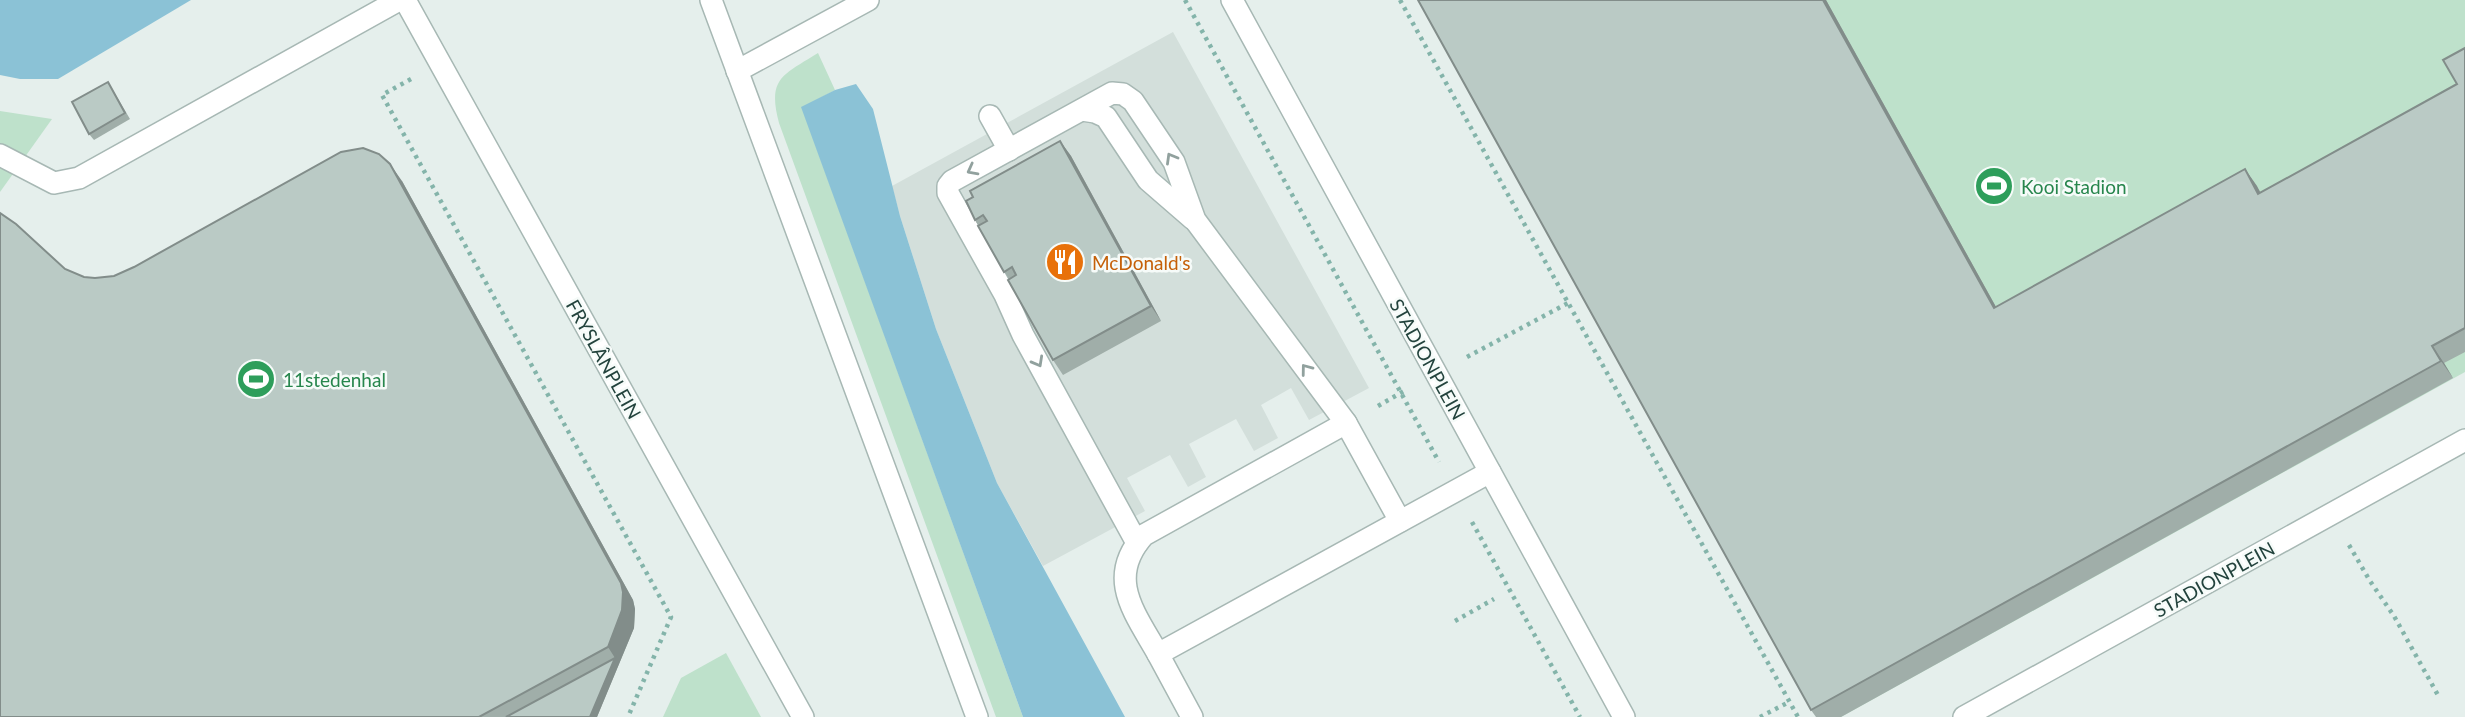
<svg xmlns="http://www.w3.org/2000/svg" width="2465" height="717" font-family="Lato,sans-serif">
  <rect width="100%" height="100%" fill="#e5efec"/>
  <polygon fill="#d3dfdb" points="1173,32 1369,388 1309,420 1291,388 1261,405 1278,438 1254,451 1236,419 1189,444 1206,477 1188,487 1170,455 1127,478 1145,511 1043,566 997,483 936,329 900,216 892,186"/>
  <g fill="#bee1cb">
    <polygon points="1421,0 2465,0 2465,372 1841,717"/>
    <path d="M 818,53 L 835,90 L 802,108 L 1023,717 L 996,717 L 779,123 C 767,78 783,75 818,53 Z"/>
    <polygon points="0,111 52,119 0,192"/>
    <polygon points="726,653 761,717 663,717 681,678"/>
  </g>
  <g fill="#8bc2d6">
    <polygon points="0,0 191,0 58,79 20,79 0,75"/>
    <polygon points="856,84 873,109 900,216 936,329 997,483 1125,717 1023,717 801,107 835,90"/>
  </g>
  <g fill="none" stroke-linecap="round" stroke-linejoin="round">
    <defs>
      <g id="lane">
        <polyline points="405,0 803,717"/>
        <polyline points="711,0 977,717"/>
        <polyline points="737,71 868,0"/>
        <polyline points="1082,110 1095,112 1106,117 1148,180 1193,219"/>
        <polyline points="990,116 1009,150"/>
        <polyline points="0,155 54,183 79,178 399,0"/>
        <polyline points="1137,543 1023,335 1005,295 948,193 948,186 952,181 1112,93 1123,94 1133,101 1174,162 1195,220 1346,423"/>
        <path d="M 1158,654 C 1135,613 1105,578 1144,535 L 1346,423 L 1400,521"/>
        <polyline points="1192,717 1158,654 1490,472"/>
        <polyline points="1964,717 2465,440"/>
      </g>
      <polyline id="street" points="1232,0 1624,717"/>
    </defs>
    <use href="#lane" stroke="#a7b8b4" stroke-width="24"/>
    <use href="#street" stroke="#a7b8b4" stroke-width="24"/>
    <g stroke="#84b4aa" stroke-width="4.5" stroke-dasharray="3.5 5" stroke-linecap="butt">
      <polyline points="1185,0 1439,462"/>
      <polyline points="1400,0 1798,717"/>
      <polyline points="411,79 382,95 671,617 628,717"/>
      <polyline points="1467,357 1568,303"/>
      <polyline points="1378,406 1404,391"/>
      <polyline points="1472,522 1580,717"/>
      <polyline points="2349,545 2370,581 2394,616 2439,697"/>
      <polyline points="1455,621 1494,599"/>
      <polyline points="1760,717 1789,702"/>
    </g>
    <use href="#lane" stroke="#fff" stroke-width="21"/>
    <use href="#street" stroke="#fff" stroke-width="21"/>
  </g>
  <g fill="#a0aea9">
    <polygon points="1826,0 1996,307 2245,169 2261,193 2457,84 2465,48 2465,352 2444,363 2453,378 1841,717 1816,717 1811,710"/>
    <polygon points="108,82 130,119 94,140 89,134"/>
    <polygon points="1060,141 1071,156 1161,321 1063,375 1053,360 1009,279 975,220 973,197"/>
    <polygon points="402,181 633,600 635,609 634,628 597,717 0,717 65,269 84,277 95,278 114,276"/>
  </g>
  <g fill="#828d8a">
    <polygon points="1823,0 1826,0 2006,325 1994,308"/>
    <polygon points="1060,141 1071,156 1161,321 1151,306"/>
    <polygon points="390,164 402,181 633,600 635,609 634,628 597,717 590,717 615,658 608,647"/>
    <polygon points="2245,169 2257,186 2270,212 2258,194"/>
    <polygon points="2432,346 2444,363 2453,378 2441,361"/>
  </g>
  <g fill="#bacac5" stroke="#828d8a" stroke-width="2">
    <polygon points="1418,0 1823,0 1994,308 2245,169 2258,194 2457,84 2443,60 2465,48 2465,328 2432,346 2441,361 1811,710"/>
    <polygon points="108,82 125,113 89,134 72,102"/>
    <polygon points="1060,141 1151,306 1053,360 1008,280 1016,275 1012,267 1004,272 978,226 987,221 983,215 975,220 966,201 973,197 970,191"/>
    <polygon points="363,148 379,154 390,164 621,583 623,592 622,610 608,647 479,717 0,717 0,213 16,224 65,269 84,277 95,278 114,276 134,267 341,152"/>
    <polygon points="615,658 590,717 506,717"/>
  </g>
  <defs><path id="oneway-chevron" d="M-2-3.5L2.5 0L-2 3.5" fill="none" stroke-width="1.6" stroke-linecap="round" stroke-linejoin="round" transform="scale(1.75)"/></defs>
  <g stroke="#91a19e">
    <use href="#oneway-chevron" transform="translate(1171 158) rotate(-120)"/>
    <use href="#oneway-chevron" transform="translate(972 170) rotate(152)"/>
    <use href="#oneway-chevron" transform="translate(1038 362) rotate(61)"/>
    <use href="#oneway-chevron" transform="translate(1306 369) rotate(-127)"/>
  </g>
  <defs>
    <symbol id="stadium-disc" viewBox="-11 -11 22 22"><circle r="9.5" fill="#2e9e5b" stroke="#f6fbf9"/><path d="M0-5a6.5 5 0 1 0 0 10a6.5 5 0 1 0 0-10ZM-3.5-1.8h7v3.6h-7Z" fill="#fff"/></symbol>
    <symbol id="restaurant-disc" viewBox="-11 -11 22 22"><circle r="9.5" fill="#e8710a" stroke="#f6fbf9"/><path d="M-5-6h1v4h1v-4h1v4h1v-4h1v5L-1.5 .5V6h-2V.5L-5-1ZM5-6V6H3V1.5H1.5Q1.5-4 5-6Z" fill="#fff"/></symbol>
  </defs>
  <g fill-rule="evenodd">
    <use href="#stadium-disc" x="1972" y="164" width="44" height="44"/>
    <use href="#restaurant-disc" x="1043" y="240" width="44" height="44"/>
    <use href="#stadium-disc" x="234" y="357" width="44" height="44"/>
  </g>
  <g text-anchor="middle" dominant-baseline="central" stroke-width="5" stroke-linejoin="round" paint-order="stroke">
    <g font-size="19" fill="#27864d" stroke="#f6fbf9" text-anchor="start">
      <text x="2021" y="186">Kooi Stadion</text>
      <text x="283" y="379">11stedenhal</text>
    </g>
    <g font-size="19" fill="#c56008" stroke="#f6fbf9" text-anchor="start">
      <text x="1092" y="262">McDonald's</text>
    </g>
    <g font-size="19" fill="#23433d" stroke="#f6fbf9">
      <text transform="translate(604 359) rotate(61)">FRYSLÂNPLEIN</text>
      <text transform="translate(1428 359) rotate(61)">STADIONPLEIN</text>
      <text transform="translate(2214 579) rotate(-29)">STADIONPLEIN</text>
    </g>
  </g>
</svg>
